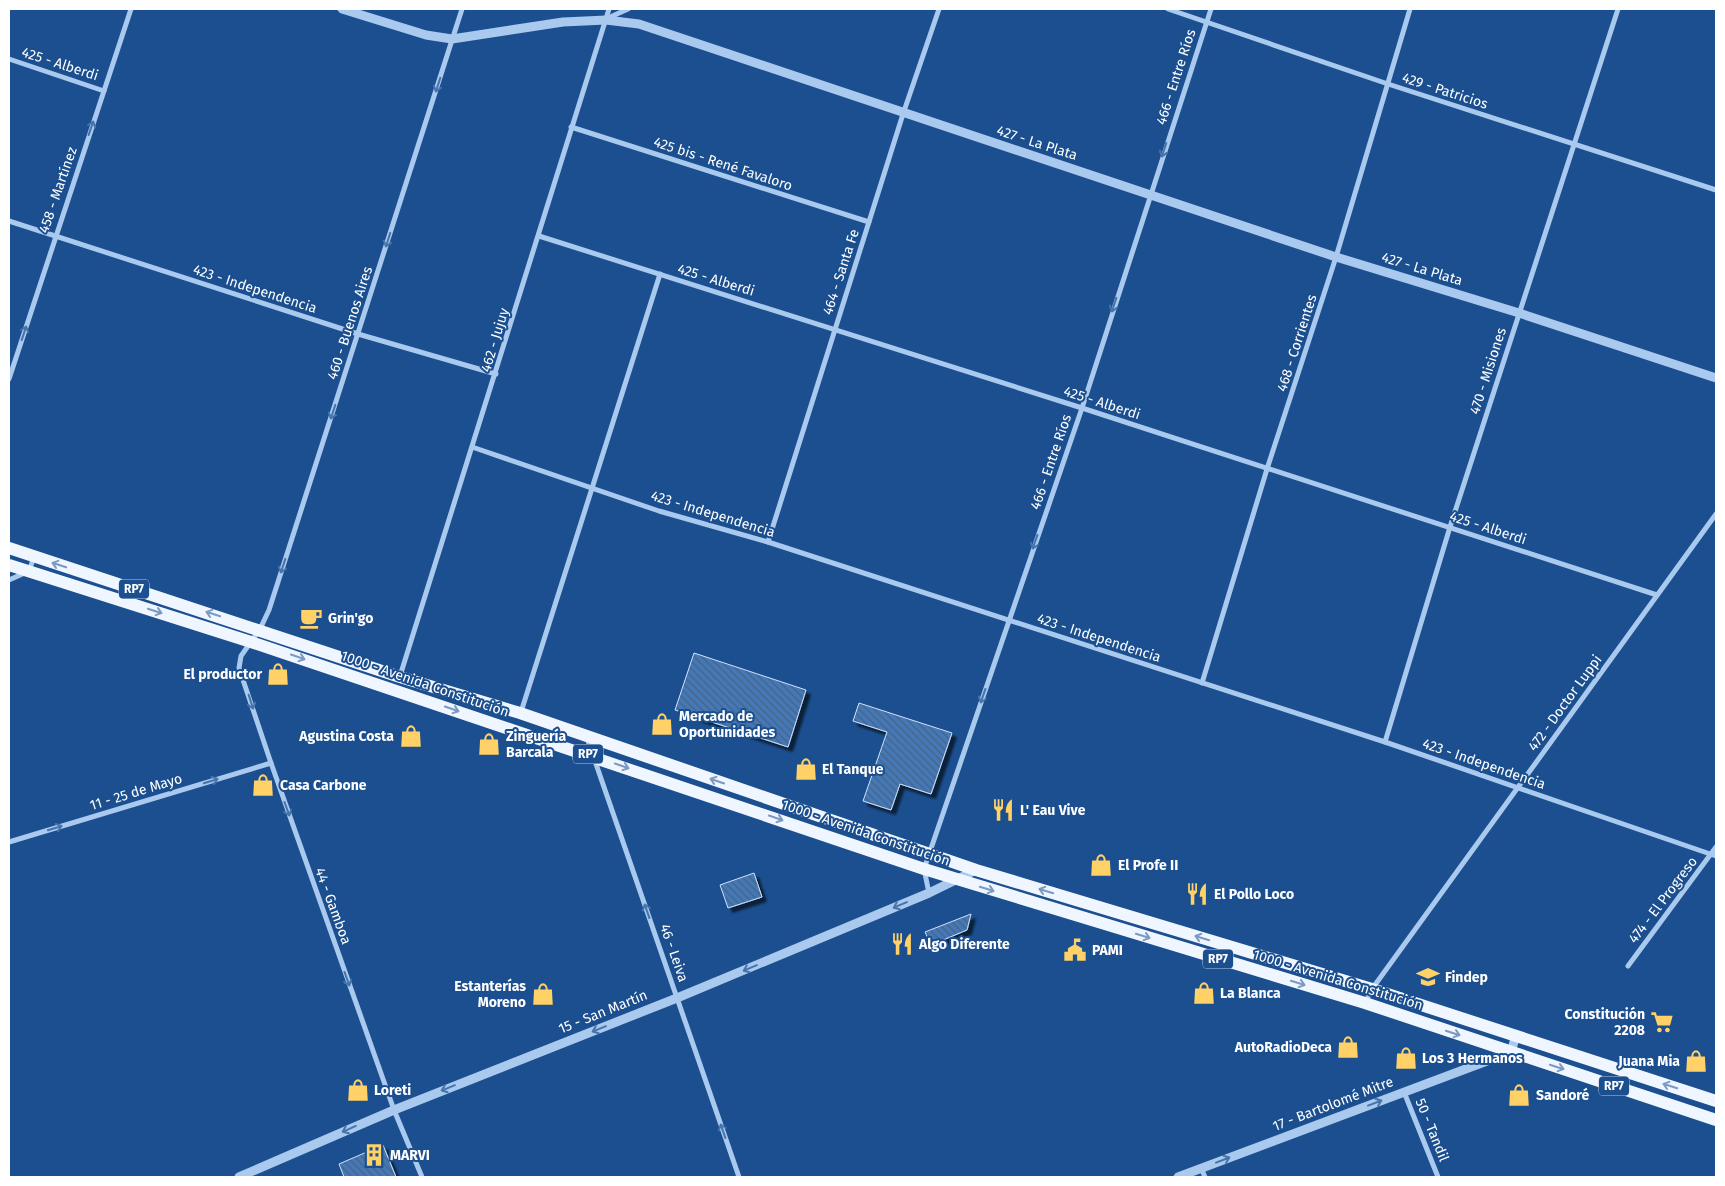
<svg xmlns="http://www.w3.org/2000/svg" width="1725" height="1186" font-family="'Fira Sans',sans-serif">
  <defs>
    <pattern id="building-back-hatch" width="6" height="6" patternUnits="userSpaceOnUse" patternTransform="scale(1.25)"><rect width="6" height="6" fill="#4478b7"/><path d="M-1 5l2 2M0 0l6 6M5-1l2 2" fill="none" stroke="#486282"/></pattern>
    <filter id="shadow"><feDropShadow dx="4.5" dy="4.5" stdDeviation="1" flood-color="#0009"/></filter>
  </defs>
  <rect width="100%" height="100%" fill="#1b4f8f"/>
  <g fill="url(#building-back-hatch)" stroke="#cfe3fa" filter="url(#shadow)">
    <polygon points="694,653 806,690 788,747 675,710"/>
    <polygon points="859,703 952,733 931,794 900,784 891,810 863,801 887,732 853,721"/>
    <polygon points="754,873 762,897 728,908 720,885"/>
    <polygon points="971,914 967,930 931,945 925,932"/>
    <polygon points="383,1145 396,1177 344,1177 339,1164"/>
  </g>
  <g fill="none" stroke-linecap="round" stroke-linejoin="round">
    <g stroke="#a9c9ee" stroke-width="5">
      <polyline points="1168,9 1388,84 1716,190"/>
      <polyline points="608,18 628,9"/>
      <polyline points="9,59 104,91"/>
      <polyline points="571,127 869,222"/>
      <polyline points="9,221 358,334 496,374"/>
      <polyline points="539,236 1082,408 1657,595"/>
      <polyline points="9,379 131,9"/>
      <polyline points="472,447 659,511 768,542 1385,742 1716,856"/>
      <polyline points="768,542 903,114 939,9"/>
      <polyline points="9,580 29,571 34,557"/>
      <polyline points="400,676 609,9"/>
      <polyline points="1202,683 1267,469 1336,257 1410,9"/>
      <polyline points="521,712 660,274"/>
      <polyline points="587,738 739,1177"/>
      <polyline points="1385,742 1450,527 1618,9"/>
      <polyline points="9,842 271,763"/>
      <polyline points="929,893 924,869 1082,408 1211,9"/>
      <polyline points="1628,966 1716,847"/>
      <polyline points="1365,1003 1372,989 1716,514"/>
      <polyline points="1404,1092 1438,1177"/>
      <polyline points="1201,1168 1205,1177"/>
      <polyline points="422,1177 394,1110 271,763 239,668 241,656 260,629 269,610 462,9"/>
    </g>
    <g stroke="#a9c9ee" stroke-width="9">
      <polyline points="342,9 426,35 452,39 563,22 606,20 639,24 1336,257 1519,313 1716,378"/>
      <polyline points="239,1177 394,1110 677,998 929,893 976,870"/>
      <polyline points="1178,1177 1511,1052 1516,1035"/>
    </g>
    <g stroke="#f0f6ff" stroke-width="12">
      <polyline points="9,548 400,677 520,713 976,870 1372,989 1716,1101"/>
      <polyline points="9,565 251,642 924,869 1365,1003 1716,1120"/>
    </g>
  </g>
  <defs><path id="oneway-shaft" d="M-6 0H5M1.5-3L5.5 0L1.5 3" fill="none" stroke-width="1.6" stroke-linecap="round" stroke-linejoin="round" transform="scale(1.25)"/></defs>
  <g stroke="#4674ac">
    <use href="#oneway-shaft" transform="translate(438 85) rotate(108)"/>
    <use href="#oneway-shaft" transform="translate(91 128) rotate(-71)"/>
    <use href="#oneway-shaft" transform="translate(1164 150) rotate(108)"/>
    <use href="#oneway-shaft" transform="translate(388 240) rotate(108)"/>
    <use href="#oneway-shaft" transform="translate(1114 305) rotate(108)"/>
    <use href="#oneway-shaft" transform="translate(24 333) rotate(-72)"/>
    <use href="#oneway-shaft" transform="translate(333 412) rotate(108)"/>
    <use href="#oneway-shaft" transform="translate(1035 542) rotate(109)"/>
    <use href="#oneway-shaft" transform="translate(283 566) rotate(108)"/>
    <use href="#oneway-shaft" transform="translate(983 696) rotate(109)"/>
    <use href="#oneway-shaft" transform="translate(251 702) rotate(72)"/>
    <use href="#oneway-shaft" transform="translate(211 781) rotate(-17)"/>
    <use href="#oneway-shaft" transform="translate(287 809) rotate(70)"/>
    <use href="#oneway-shaft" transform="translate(55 828) rotate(-17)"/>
    <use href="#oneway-shaft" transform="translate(900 905) rotate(157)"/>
    <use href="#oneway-shaft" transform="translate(647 911) rotate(-109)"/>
    <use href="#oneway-shaft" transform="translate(750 968) rotate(157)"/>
    <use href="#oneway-shaft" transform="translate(347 979) rotate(70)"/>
    <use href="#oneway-shaft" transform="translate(599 1029) rotate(158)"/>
    <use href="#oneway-shaft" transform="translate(448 1088) rotate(158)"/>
    <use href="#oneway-shaft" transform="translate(1375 1103) rotate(-21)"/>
    <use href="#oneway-shaft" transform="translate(349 1129) rotate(156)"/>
    <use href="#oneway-shaft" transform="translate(723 1131) rotate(-109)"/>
    <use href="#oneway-shaft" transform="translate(1223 1160) rotate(-21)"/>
  </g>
  <g stroke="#7b9ac1">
    <use href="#oneway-shaft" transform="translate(59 565) rotate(-162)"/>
    <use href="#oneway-shaft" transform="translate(155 611) rotate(18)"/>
    <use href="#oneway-shaft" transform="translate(213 614) rotate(-162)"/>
    <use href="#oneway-shaft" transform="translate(298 657) rotate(19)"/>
    <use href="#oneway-shaft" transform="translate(452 709) rotate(19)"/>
    <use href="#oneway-shaft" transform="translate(622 766) rotate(19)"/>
    <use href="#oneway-shaft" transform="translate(717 781) rotate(-161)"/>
    <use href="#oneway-shaft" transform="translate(776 818) rotate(19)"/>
    <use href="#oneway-shaft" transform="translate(987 889) rotate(17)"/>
    <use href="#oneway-shaft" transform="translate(1046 891) rotate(-163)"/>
    <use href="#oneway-shaft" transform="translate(1143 936) rotate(17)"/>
    <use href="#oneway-shaft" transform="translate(1202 938) rotate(-163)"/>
    <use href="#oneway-shaft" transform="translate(1298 983) rotate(17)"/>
    <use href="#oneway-shaft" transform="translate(1453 1033) rotate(18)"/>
    <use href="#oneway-shaft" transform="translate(1557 1067) rotate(18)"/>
    <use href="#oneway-shaft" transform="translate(1670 1086) rotate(-162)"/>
  </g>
  <defs>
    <symbol id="cafe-bare" viewBox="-9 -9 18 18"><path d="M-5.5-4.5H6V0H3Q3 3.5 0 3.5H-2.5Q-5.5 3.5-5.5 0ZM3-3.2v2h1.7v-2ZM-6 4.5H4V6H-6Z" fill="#ffd166" stroke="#1b4f8f" stroke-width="2.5" paint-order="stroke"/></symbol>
    <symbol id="shop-bare" viewBox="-9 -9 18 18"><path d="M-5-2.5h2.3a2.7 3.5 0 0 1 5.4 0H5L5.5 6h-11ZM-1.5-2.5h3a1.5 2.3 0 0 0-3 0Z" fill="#ffd166" stroke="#1b4f8f" stroke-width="2.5" paint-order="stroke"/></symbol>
    <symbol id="restaurant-bare" viewBox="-9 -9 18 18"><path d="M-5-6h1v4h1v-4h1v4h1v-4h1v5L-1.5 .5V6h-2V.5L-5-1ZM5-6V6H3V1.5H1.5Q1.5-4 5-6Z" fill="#ffd166" stroke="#1b4f8f" stroke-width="2.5" paint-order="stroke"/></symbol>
    <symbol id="civic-bare" viewBox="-9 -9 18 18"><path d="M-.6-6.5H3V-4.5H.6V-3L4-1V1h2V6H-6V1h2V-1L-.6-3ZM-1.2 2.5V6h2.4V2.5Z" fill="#ffd166" stroke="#1b4f8f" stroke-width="2.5" paint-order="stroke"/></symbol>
    <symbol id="university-bare" viewBox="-9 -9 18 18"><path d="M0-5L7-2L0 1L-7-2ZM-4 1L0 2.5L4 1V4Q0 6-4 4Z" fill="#ffd166" stroke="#1b4f8f" stroke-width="2.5" paint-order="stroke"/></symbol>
    <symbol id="supermarket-bare" viewBox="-9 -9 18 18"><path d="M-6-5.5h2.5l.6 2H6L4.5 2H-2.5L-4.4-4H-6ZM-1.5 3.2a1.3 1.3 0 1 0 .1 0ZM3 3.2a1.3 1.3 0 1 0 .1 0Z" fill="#ffd166" stroke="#1b4f8f" stroke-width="2.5" paint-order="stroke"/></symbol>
    <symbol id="building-bare" viewBox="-9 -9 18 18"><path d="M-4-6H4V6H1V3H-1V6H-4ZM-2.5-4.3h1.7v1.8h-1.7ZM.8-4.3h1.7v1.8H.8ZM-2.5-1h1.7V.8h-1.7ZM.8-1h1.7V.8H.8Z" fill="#ffd166" stroke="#1b4f8f" stroke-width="2.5" paint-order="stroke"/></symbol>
  </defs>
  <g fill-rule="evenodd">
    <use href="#cafe-bare" x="295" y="602" width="32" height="32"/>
    <use href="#shop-bare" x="262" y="658" width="32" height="32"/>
    <use href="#shop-bare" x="646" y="708" width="32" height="32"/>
    <use href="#shop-bare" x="395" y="720" width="32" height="32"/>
    <use href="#shop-bare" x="473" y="728" width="32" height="32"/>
    <use href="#shop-bare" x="790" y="753" width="32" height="32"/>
    <use href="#shop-bare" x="247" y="769" width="32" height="32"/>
    <use href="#restaurant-bare" x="987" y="794" width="32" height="32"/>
    <use href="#shop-bare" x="1085" y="849" width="32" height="32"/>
    <use href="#restaurant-bare" x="1181" y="878" width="32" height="32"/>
    <use href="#restaurant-bare" x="886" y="928" width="32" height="32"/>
    <use href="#civic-bare" x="1059" y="934" width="32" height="32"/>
    <use href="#university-bare" x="1412" y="961" width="32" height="32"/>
    <use href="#shop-bare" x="1188" y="977" width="32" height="32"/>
    <use href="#shop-bare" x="527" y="978" width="32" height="32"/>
    <use href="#supermarket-bare" x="1646" y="1006" width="32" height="32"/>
    <use href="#shop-bare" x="1332" y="1031" width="32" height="32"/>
    <use href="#shop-bare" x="1390" y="1042" width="32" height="32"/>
    <use href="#shop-bare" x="1680" y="1045" width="32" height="32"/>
    <use href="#shop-bare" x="342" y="1074" width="32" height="32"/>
    <use href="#shop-bare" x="1503" y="1079" width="32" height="32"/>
    <use href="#building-bare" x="358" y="1139" width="32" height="32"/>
  </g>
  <g text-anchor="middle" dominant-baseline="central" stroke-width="4" stroke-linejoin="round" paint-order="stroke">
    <g fill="#1b4f8f" stroke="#bbcadd" stroke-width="1">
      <rect x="119" y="579.5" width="30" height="19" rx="4"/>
      <rect x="573" y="744.5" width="30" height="19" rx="4"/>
      <rect x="1203" y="949.5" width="30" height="19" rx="4"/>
      <rect x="1599" y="1076.5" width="30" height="19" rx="4"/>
    </g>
    <g font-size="12" font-weight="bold" fill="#fff">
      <text x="134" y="589">RP7</text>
      <text x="588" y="754">RP7</text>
      <text x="1218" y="959">RP7</text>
      <text x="1614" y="1086">RP7</text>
    </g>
    <g font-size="14" fill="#fff" stroke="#1b4f8f">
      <text transform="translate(60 64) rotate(18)">425 - Alberdi</text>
      <text transform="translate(1176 77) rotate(-72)">466 - Entre Ríos</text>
      <text transform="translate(1445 91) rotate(18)">429 - Patricios</text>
      <text transform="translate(1037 143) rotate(18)">427 - La Plata</text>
      <text transform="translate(723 164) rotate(18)">425 bis - René Favaloro</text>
      <text transform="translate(58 190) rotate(-71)">458 - Martínez</text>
      <text transform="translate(1422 269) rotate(17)">427 - La Plata</text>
      <text transform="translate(841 272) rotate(-72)">464 - Santa Fe</text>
      <text transform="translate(716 280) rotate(17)">425 - Alberdi</text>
      <text transform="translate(255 289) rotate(18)">423 - Independencia</text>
      <text transform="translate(350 323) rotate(-72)">460 - Buenos Aires</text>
      <text transform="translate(495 340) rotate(-73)">462 - Jujuy</text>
      <text transform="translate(1297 343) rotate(-72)">468 - Corrientes</text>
      <text transform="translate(1488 371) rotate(-72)">470 - Misiones</text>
      <text transform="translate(1102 403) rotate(18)">425 - Alberdi</text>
      <text transform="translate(1051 462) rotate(-71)">466 - Entre Ríos</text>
      <text transform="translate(713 514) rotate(17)">423 - Independencia</text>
      <text transform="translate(1488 528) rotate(18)">425 - Alberdi</text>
      <text transform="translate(1099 638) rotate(18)">423 - Independencia</text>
      <text transform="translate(425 684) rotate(19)">1000 - Avenida Constitución</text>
      <text transform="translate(1565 703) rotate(-54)">472 - Doctor Luppi</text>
      <text transform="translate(1484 764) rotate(19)">423 - Independencia</text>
      <text transform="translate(136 792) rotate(-17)">11 - 25 de Mayo</text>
      <text transform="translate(866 833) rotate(19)">1000 - Avenida Constitución</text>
      <text transform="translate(1663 900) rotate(-53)">474 - El Progreso</text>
      <text transform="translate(333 906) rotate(70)">44 - Gamboa</text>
      <text transform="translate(674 953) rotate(71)">46 - Leiva</text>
      <text transform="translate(1338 980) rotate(17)">1000 - Avenida Constitución</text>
      <text transform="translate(603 1012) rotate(-22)">15 - San Martín</text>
      <text transform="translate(1333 1104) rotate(-21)">17 - Bartolomé Mitre</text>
      <text transform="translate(1432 1130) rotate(68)">50 - Tandil</text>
    </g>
    <g font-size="14" font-weight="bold" fill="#fff" stroke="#1b4f8f" text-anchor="start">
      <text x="328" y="618">Grin'go</text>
      <text x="262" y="674" text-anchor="end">El productor</text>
      <text x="679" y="716">Mercado de<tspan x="679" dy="16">Oportunidades</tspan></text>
      <text x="394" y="736" text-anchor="end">Agustina Costa</text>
      <text x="506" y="736">Zinguería<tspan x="506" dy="16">Barcala</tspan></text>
      <text x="822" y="769">El Tanque</text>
      <text x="280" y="785">Casa Carbone</text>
      <text x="1020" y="810">L' Eau Vive</text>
      <text x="1118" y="865">El Profe II</text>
      <text x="1214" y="894">El Pollo Loco</text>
      <text x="919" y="944">Algo Diferente</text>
      <text x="1092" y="950">PAMI</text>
      <text x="1445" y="977">Findep</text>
      <text x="526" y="986" text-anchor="end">Estanterías<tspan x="526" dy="16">Moreno</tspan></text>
      <text x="1220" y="993">La Blanca</text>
      <text x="1645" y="1014" text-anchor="end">Constitución<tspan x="1645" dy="16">2208</tspan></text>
      <text x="1332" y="1047" text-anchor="end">AutoRadioDeca</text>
      <text x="1422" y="1058">Los 3 Hermanos</text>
      <text x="1680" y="1061" text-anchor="end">Juana Mia</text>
      <text x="374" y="1090">Loreti</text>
      <text x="1536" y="1095">Sandoré</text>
      <text x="390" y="1155">MARVI</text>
    </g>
  </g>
  <rect width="1725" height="1186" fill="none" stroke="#ffffff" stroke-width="20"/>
</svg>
